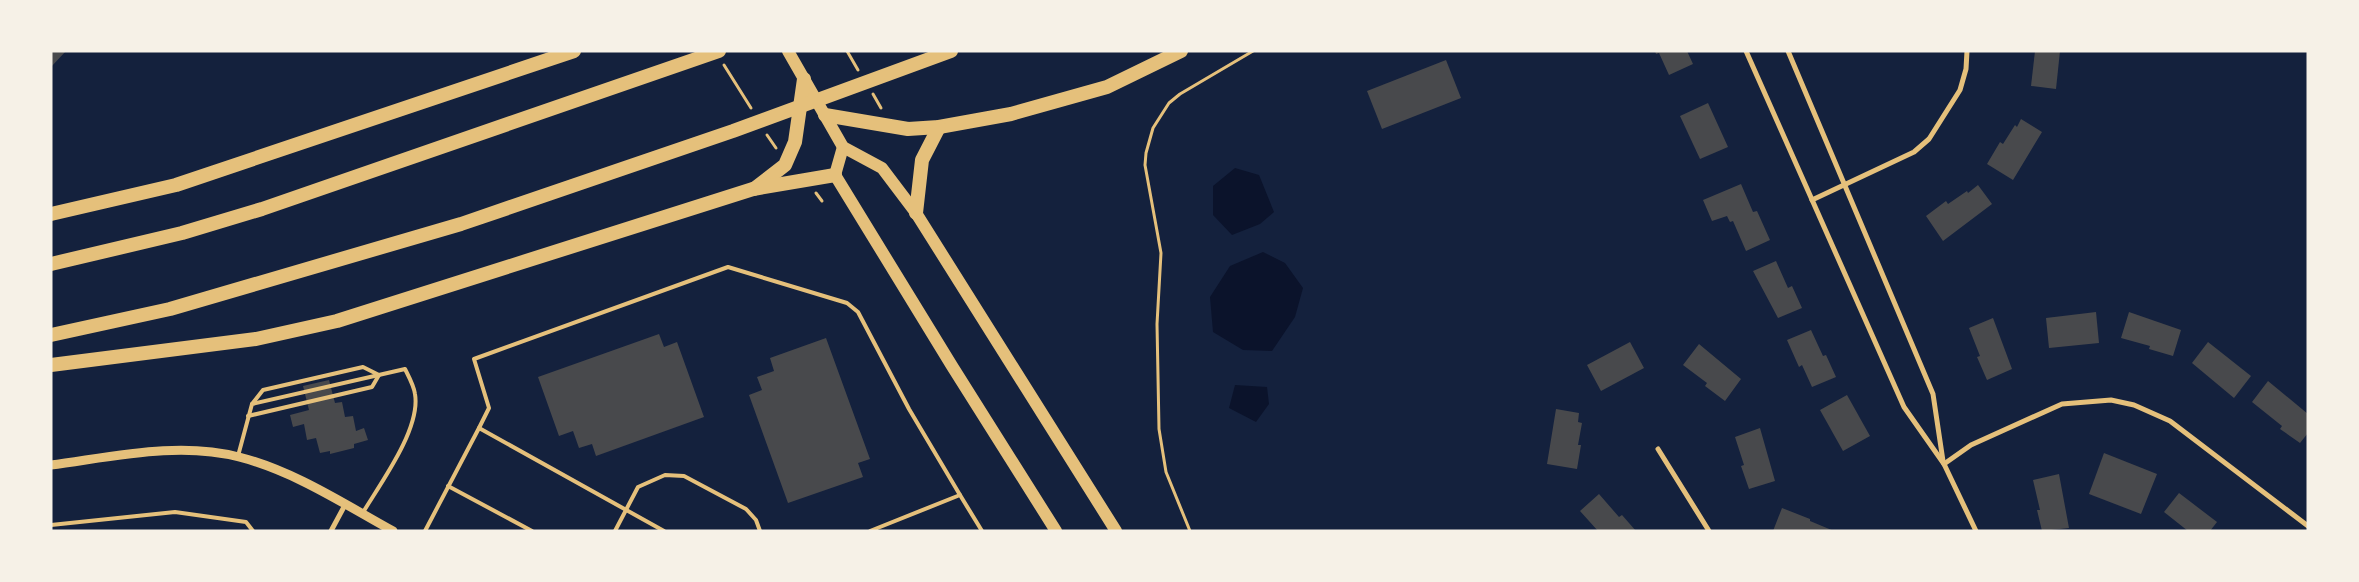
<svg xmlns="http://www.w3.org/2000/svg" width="2359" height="582" font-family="Poppins,sans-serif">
  <rect width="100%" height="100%" fill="#14213d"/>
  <g fill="#0b132b">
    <polygon points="1235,168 1259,175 1274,212 1260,224 1232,235 1213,215 1213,186"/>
    <polygon points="1263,252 1285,263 1303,288 1295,317 1272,351 1243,350 1213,332 1210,297 1230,266"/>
    <polygon points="1235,385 1267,387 1269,404 1256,422 1229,408"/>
  </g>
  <g fill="#48494c">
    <polygon points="51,51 66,51 51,67"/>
    <polygon points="1655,51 1687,51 1693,64 1669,75 1659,53 1656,54"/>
    <polygon points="2035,51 2060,51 2056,89 2031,86"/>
    <polygon points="1446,60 1461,98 1382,129 1367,91"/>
    <polygon points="1708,103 1728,147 1700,159 1680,116"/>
    <polygon points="2021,119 2042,132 2013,180 1987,164 2000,142 2003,144 2015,125 2017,127"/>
    <polygon points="1741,184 1753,212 1757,211 1770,240 1746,251 1733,221 1730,222 1727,216 1712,221 1703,200"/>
    <polygon points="1978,185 1992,204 1943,241 1926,216 1946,201 1948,204 1967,191 1968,193"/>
    <polygon points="1776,261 1788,288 1792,286 1802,308 1778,318 1753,271"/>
    <polygon points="2096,312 2099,343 2049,348 2046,318"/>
    <polygon points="2129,312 2181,330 2173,356 2149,349 2150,346 2121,338"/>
    <polygon points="1993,318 2012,369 1987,380 1977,357 1980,356 1969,328"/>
    <polygon points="1811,330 1823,356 1826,355 1836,377 1812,387 1802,365 1799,367 1787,340"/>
    <polygon points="659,334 664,347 677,342 704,417 596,456 592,444 579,448 573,431 559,436 538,377"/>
    <polygon points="826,338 870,459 858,463 863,477 788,503 749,395 762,390 757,377 774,371 770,358"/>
    <polygon points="1630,342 1644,368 1601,391 1587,365"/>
    <polygon points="2208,342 2251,376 2234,398 2192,363"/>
    <polygon points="1699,344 1741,379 1725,401 1705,386 1707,383 1683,365"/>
    <polygon points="329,380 335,403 342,402 345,417 353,416 356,431 364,428 368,440 354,444 354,448 330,454 330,451 320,453 316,438 307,440 304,424 293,427 290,415 309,410 303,386"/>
    <polygon points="2268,381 2308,414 2308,433 2300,443 2280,429 2282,426 2252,402"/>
    <polygon points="1847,395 1870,436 1843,451 1820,410"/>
    <polygon points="1556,409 1579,413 1578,422 1582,423 1578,445 1581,445 1577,469 1547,464"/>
    <polygon points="1760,428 1775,481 1749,489 1741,466 1744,465 1735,437"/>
    <polygon points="2104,453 2157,474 2141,514 2089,494"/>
    <polygon points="2059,474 2069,528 2042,531 2037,510 2040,510 2033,480"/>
    <polygon points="2179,493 2217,522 2210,531 2188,531 2164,512"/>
    <polygon points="1599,494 1619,517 1622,515 1636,531 1598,531 1580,511"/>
    <polygon points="1782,508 1810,519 1810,521 1834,531 1773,531"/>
  </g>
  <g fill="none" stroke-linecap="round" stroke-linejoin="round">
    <g stroke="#e5c07b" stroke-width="3">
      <polyline points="847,51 858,70"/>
      <polyline points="724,65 751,108"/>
      <polyline points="873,94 881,108"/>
      <polyline points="767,135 776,148"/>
      <polyline points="816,193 822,201"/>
      <polyline points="1190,531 1166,472 1159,429 1157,324 1161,253 1145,165 1146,153 1153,128 1169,103 1180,94 1253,51"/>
    </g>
    <g stroke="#e5c07b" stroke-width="4">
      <polyline points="248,416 372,387 379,375 363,367 263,390 252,404"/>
      <polyline points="479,428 489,408 474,359 728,267 847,303 858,312 909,409 960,495"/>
      <path d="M 238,456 L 252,404 L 405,369 C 409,377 414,386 415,394 C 421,429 380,484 362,514"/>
      <polyline points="448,486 532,531"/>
      <polyline points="51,525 175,512 246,522 253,531"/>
      <polyline points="425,531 479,428 664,531"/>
      <polyline points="615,531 638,487 665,475 684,476 746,509 756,520 760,531"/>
      <polyline points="870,531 960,495 982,531"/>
    </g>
    <g stroke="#e5c07b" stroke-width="5">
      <polyline points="1746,51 1904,407 1944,464 1976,531"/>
      <polyline points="1788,51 1933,394 1943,461"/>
      <polyline points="1812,200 1914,152 1929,139 1960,90 1966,69 1967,51"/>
      <polyline points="1658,449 1709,531"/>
      <polyline points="1944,464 1971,445 2062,404 2111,400 2134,405 2170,421 2308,526"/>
      <polyline points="331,531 345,505"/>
    </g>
    <path stroke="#e5c07b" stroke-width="9" d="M 51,465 C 112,457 179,441 239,457 C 294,471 344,504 393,531"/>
    <g stroke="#e5c07b" stroke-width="12">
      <polyline points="788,51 843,147 882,168 916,213 1116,531"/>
      <polyline points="843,147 835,175 952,366 1056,531"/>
    </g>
    <g stroke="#e5c07b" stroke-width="14">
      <polyline points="825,115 908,129 939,127 1011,114 1107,87 1181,51"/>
      <polyline points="754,189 785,165 795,142 804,79"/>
      <polyline points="916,213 922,160 939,127"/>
      <polyline points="51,214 176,185 574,51"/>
      <polyline points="51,264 182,233 262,209 719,51"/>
      <polyline points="51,335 170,309 461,224 733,131 951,51"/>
      <polyline points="51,365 256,339 337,321 753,189 835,175"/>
    </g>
  </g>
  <rect width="2359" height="582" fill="none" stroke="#f6f1e7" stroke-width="105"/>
</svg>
